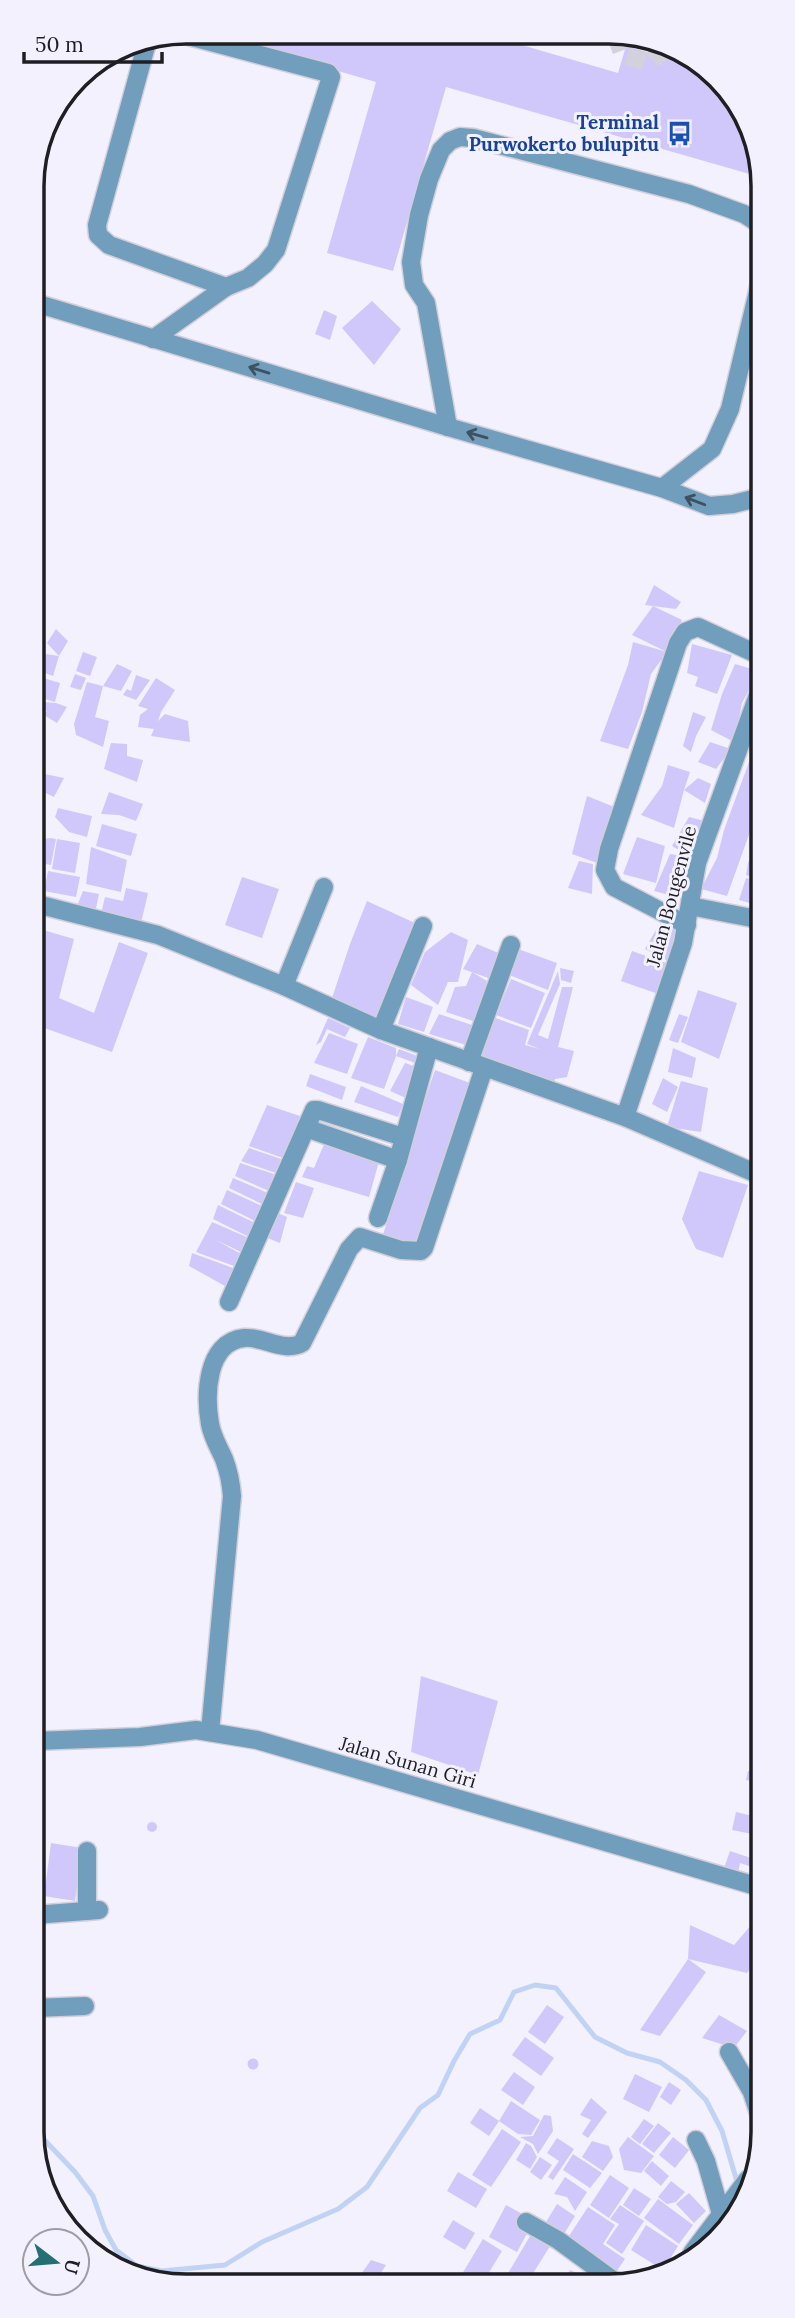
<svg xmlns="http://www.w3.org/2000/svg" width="795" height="2318" font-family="Lora,serif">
  <rect width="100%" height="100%" fill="#f3f1fd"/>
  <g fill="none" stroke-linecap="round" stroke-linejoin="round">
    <polyline stroke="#c0d3f5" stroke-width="5" points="34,2129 75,2172 93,2196 105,2230 116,2250 137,2266 162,2271 225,2265 262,2242 338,2209 367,2187 420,2108 438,2095 454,2061 470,2034 500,2020 514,1992 535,1985 556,1988 595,2037 627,2053 660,2062 686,2080 706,2100 722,2131 738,2185"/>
  </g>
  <g fill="#d0c8fa">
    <polygon points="203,32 481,33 618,73 626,46 703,68 718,76 731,100 728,109 737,112 760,155 760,177 446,87 393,271 327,253 376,82"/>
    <polygon points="372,301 401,329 374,365 342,328"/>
    <polygon points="324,310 337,316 330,340 315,334"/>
    <polygon points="654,585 681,602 676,609 645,605"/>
    <polygon points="653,606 682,620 667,652 632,635"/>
    <polygon points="56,629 68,641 59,656 53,676 37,670 46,654 59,656 47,643"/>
    <polygon points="633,642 667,652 651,674 642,712 628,749 600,741 628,665"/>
    <polygon points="692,644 732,655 717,694 695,686 698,677 687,673"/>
    <polygon points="83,652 97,657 90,676 76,671"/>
    <polygon points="117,664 132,671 121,691 103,686 95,717 109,721 103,747 76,735 74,724 87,682 103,686"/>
    <polygon points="735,664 759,671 742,703 734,742 711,730 722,694"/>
    <polygon points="75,674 86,678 81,690 70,687"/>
    <polygon points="136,675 150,680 136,700 123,695 127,689 131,691"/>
    <polygon points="40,677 60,683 55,702 35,696"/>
    <polygon points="156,678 175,690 161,712 158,721 165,714 188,721 190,742 151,736 154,729 138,727 140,715 148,709 138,706"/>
    <polygon points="44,702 56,703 67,707 57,723 42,714 47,711 43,709"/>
    <polygon points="693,712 706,717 696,736 691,752 683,746"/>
    <polygon points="760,735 761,735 761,763 755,760"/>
    <polygon points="710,742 731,749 716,769 698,762"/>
    <polygon points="111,743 127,744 127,756 143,760 137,782 104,769"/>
    <polygon points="749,762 761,768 761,801 727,896 701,889 717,858 724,830"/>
    <polygon points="668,765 690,772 684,790 698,778 711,784 705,803 684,790 674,828 641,815 662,786"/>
    <polygon points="40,773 64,778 54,797 37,789"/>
    <polygon points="109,792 143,804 136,821 119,815 101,814"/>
    <polygon points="587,796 617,808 597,863 572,854"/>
    <polygon points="33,798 46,802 36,830 33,829"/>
    <polygon points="58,808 92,816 87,837 69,832 55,817"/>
    <polygon points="689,817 705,821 691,857 672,846"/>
    <polygon points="102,824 137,834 131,856 96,846"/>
    <polygon points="761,833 761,880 746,875 748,863"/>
    <polygon points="35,836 43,840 42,844 36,842 35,844 40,846 35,854 33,851"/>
    <polygon points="637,837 665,846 656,883 623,874"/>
    <polygon points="51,838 56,839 51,865 40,863 44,839"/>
    <polygon points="57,839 80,843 75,873 52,869"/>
    <polygon points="91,847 127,860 121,892 86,884"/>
    <polygon points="670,854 684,856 680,898 654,891"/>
    <polygon points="579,861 593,864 592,894 568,888"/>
    <polygon points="33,867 40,869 34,895 33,895"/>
    <polygon points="48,871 80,877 76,897 44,891"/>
    <polygon points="242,877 279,889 262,938 225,925"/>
    <polygon points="746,878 761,882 760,906 739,900"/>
    <polygon points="126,888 148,893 141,923 101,914 105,897 123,901"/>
    <polygon points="83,891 99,894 95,913 77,906"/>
    <polygon points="367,901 415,923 379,1011 374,1010 386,1013 380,1027 330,1004 350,944"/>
    <polygon points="660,923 680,932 670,962 645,949"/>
    <polygon points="33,927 74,939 59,998 94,1013 119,942 148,953 112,1052 33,1024"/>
    <polygon points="451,932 468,940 458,982 448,982 438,1005 411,985 425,952"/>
    <polygon points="477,944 501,954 491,979 463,969"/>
    <polygon points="518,949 557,963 548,990 509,975"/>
    <polygon points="632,951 672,965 661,995 621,981"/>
    <polygon points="560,968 574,971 571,983 561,980"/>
    <polygon points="558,971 560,984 538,1035 548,1039 562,987 573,987 558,1047 574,1051 567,1077 555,1079 554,1085 477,1053 493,1017 529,1030 525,1045 540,1049 527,1044"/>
    <polygon points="472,972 487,981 476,1022 446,1012 455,987 466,986"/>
    <polygon points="511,979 545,993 531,1028 496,1015"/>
    <polygon points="698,990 737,1003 719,1059 681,1042"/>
    <polygon points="406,997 433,1007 424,1032 398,1024"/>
    <polygon points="439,1014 472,1025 466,1045 429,1034"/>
    <polygon points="679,1014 688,1017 678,1043 669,1040"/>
    <polygon points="328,1018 350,1028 345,1037 327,1029 321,1042 316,1045"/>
    <polygon points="329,1033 358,1044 347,1074 314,1063"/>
    <polygon points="368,1037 396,1048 396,1056 399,1049 420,1057 418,1064 396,1056 384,1089 351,1078"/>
    <polygon points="673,1048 696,1058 692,1078 668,1072"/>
    <polygon points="405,1063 420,1068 408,1099 390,1091"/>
    <polygon points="435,1070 470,1083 419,1250 381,1241 408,1155 406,1155"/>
    <polygon points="310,1074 346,1087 342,1100 306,1086"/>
    <polygon points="663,1078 678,1087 667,1112 652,1104"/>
    <polygon points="681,1081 708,1088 701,1132 667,1127"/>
    <polygon points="361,1086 403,1104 398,1117 354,1102"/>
    <polygon points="267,1105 300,1116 283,1158 249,1146"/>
    <polygon points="325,1142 380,1158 369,1197 302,1177 307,1166 314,1168"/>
    <polygon points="249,1148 281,1159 276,1173 241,1161"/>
    <polygon points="240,1163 274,1174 269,1191 235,1176"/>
    <polygon points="699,1171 748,1185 723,1258 696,1249 682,1219"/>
    <polygon points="233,1178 268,1193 264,1205 229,1188"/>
    <polygon points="296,1182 314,1188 303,1218 284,1213"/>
    <polygon points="762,1188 762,1220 752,1216"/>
    <polygon points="227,1190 264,1207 257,1222 221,1204"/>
    <polygon points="218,1205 255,1223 249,1237 213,1219"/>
    <polygon points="273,1211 287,1217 280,1243 265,1237"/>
    <polygon points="212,1222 249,1238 241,1252 216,1240 241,1254 234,1266 196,1252"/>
    <polygon points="192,1253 233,1268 225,1286 189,1266"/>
    <polygon points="421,1676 498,1701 478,1775 411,1752"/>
    <polygon points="748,1771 763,1774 763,1783 746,1780"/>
    <polygon points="736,1812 757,1817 752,1834 732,1830"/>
    <circle cx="152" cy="1827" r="5"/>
    <polygon points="51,1843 82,1848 75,1901 44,1896"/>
    <polygon points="730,1851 754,1859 752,1867 740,1863 738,1873 724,1868"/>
    <polygon points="34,1878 38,1878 37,1903 34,1903"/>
    <polygon points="752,1924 763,1928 763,1952 747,1973 688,1959 706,1972 660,2036 640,2030 688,1959 690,1925 734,1945"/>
    <polygon points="547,2005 564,2017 545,2044 528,2032"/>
    <polygon points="719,2015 747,2031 734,2048 702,2038"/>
    <polygon points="525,2037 554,2058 541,2076 512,2055"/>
    <circle cx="253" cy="2064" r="5.5"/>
    <polygon points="763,2063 763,2083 754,2071"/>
    <polygon points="514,2072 535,2087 523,2105 501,2090"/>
    <polygon points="635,2074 662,2087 649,2112 623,2099"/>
    <polygon points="669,2082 681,2090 671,2105 660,2097"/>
    <polygon points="591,2098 607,2112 588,2138 582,2134 591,2120 580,2115"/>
    <polygon points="511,2101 540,2120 531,2135 518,2134 499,2121 489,2136 470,2123 480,2108 499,2121"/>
    <polygon points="544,2115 551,2116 553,2131 538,2154 533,2144 520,2137 533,2136"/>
    <polygon points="644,2119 654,2126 640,2144 631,2137"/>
    <polygon points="658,2123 671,2133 654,2153 642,2144"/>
    <polygon points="502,2129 521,2142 491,2187 472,2175"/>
    <polygon points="628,2137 654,2156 641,2173 624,2170 619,2149"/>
    <polygon points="673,2137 689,2150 675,2168 659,2155"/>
    <polygon points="557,2138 574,2149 553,2180 548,2177 559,2161 547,2153"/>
    <polygon points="592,2141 609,2146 613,2157 603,2171 582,2157"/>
    <polygon points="526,2143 531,2146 537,2157 530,2169 516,2160"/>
    <polygon points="573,2154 602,2173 590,2188 563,2170"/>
    <polygon points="540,2157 552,2165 541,2180 530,2172"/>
    <polygon points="652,2161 669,2176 661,2186 644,2171"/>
    <polygon points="458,2172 487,2189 476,2208 447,2191"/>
    <polygon points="610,2175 629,2188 609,2218 590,2205"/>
    <polygon points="565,2177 587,2192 575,2211 567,2197 554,2194"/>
    <polygon points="671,2181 685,2192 676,2202 667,2204 658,2197"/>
    <polygon points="634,2188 651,2199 639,2216 623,2205"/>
    <polygon points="689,2193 706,2211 694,2223 676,2204"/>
    <polygon points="658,2199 693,2225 679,2244 644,2218"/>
    <polygon points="557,2204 575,2216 561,2239 543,2227"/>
    <polygon points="506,2205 526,2216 530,2228 517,2252 489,2237"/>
    <polygon points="620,2205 644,2221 622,2254 606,2243 619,2224 610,2219"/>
    <polygon points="588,2207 615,2225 603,2244 625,2259 614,2275 565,2242"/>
    <polygon points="453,2220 475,2233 465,2250 443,2237"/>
    <polygon points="646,2225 678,2246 663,2270 631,2250"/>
    <polygon points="533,2231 552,2243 527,2283 510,2284 504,2280"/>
    <polygon points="483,2239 502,2251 482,2284 456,2284"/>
    <polygon points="371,2260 386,2265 374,2284 354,2284"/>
    <polygon points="570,2270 591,2279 589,2283 574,2283 565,2279"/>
  </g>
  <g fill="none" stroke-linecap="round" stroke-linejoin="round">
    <polyline stroke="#d3d1dc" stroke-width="18" stroke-dasharray="18 9" stroke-linecap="butt" points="615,34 623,55 649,63 665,48"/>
    <defs>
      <g id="minor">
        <polyline points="636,35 646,38"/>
        <polyline points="148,39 97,225 98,235 109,245 226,287"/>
        <polyline points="32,302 448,427 662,488 709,506 733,504 761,497"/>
        <polyline points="153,339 226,287 248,278 265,264 276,250 331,77 328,73 177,33"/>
        <polyline points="448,427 426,303 414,285 411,262 419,215 429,179 441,150 450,141 460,137 473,138 689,194 744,214 761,225"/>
        <polyline points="662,488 712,449 730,409 761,279"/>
        <polyline points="33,903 158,935 284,986 381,1030 625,1117 762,1176"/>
        <polyline points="690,906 762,920"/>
        <polyline points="687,925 614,887 605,870 609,849 678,643 685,632 698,627 761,656"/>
        <polyline points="284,986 324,887"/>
        <polyline points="381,1030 423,926"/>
        <polyline points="469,1062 511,945"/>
        <polyline points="625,1117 683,943 697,863 761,687"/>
        <polyline points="306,1128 314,1110 318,1110 403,1137"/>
        <polyline points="378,1218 398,1160"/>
        <polyline points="229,1302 306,1128 398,1160 429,1047"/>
        <path d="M 210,1732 L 232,1496 C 231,1483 229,1472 224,1459 C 219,1448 212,1436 210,1424 C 205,1395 206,1342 244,1338 C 263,1336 284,1353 302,1343 L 349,1249 L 360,1237 L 401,1250 L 421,1251 L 424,1248 L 484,1068"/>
        <polyline points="34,1741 140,1737 196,1730 257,1740 763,1888"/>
        <polyline points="87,1911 87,1851"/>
        <polyline points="34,1915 99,1910"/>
        <polyline points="34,2008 85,2006"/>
        <polyline points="729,2052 752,2092 763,2126"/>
        <polyline points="696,2140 706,2161 721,2214"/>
        <polyline points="526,2222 558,2240 617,2283"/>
        <polyline points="692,2253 748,2179"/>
      </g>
    </defs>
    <use href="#minor" stroke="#d1cfda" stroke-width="21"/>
    <use href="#minor" stroke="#709ebc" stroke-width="18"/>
  </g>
  <defs><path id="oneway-shaft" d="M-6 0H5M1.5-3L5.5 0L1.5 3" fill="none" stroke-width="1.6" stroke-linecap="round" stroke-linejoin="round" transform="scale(1.75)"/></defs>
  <g stroke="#3f5160">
    <use href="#oneway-shaft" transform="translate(259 370) rotate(-163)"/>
    <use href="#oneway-shaft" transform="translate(477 435) rotate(-164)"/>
    <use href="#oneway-shaft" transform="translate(695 501) rotate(-159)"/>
  </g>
  <defs>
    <symbol id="bus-bare" viewBox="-9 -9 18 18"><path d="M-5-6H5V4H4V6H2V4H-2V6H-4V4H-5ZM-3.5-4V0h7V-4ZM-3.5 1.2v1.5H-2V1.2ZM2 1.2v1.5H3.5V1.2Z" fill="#1a4fb4" stroke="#f3f1fd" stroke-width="2.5" paint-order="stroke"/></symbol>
  </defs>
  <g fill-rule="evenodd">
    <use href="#bus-bare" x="662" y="116" width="35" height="35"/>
  </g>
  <g text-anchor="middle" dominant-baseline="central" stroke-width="6" stroke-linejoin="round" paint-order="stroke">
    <g font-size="19" font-weight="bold" fill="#164399" stroke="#f3f1fd" text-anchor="end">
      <text x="659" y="122">Terminal<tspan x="659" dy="22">Purwokerto bulupitu</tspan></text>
    </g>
    <g font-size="19" fill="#1f1e22" stroke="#f3f1fd">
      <text transform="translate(671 896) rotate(-75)">Jalan Bougenvile</text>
      <text transform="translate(408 1762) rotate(16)">Jalan Sunan Giri</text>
    </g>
  </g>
  <path d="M0 0H795V2318H0ZM186 44H609A142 142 0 0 1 751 186V2132A142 142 0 0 1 609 2274H186A142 142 0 0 1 44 2132V186A142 142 0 0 1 186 44Z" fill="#f3f1fd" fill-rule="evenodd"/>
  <path fill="none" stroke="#1f1e22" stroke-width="3.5" d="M186 44H609A142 142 0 0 1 751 186V2132A142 142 0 0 1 609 2274H186A142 142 0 0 1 44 2132V186A142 142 0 0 1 186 44Z"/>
  <g transform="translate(56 2262) rotate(106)"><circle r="33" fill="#f3f1fd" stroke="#9e9da5" stroke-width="2"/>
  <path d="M0-5L12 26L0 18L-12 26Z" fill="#236f71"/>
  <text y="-10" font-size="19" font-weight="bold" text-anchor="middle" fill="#1f1e22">U</text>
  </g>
  <path d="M24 52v10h138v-10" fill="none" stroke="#1f1e22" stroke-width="3.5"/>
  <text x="35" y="52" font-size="21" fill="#1f1e22" stroke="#f3f1fd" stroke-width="5" paint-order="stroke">50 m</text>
</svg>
